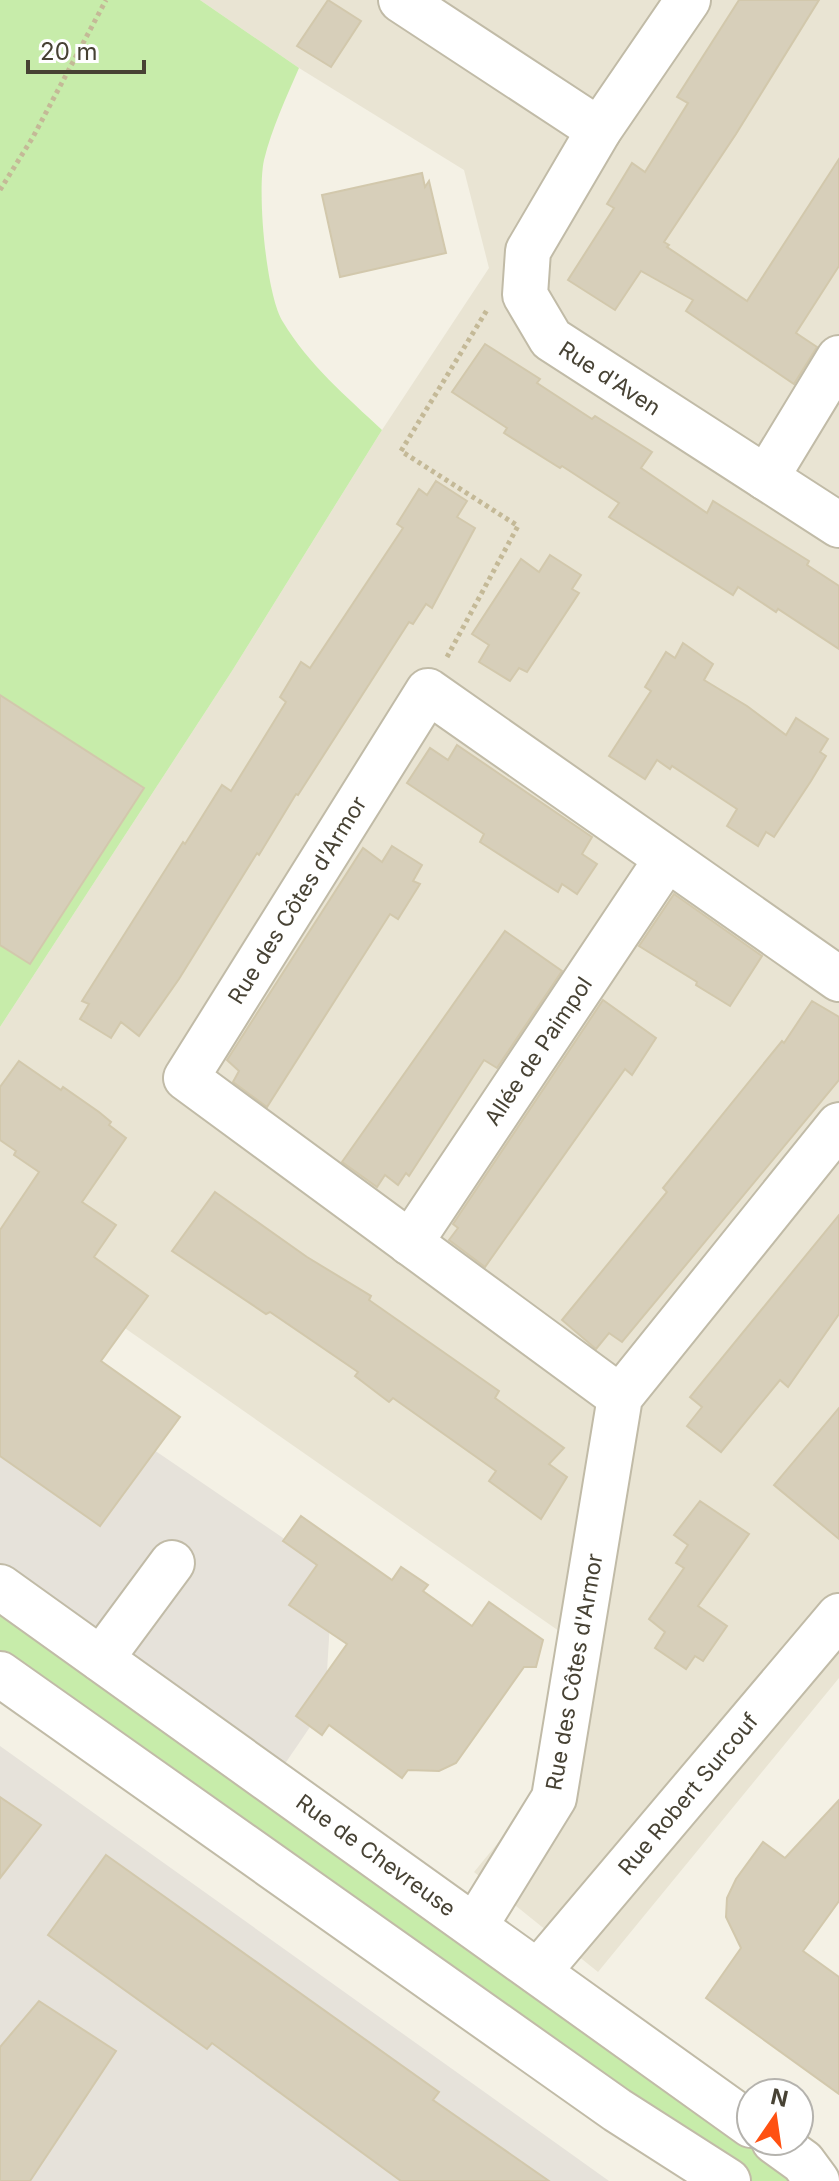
<svg xmlns="http://www.w3.org/2000/svg" width="839" height="2181" font-family="Inter,sans-serif">
  <rect width="100%" height="100%" fill="#f4f1e5"/>
  <polygon fill="#e9e4d3" points="200,0 839,0 839,1678 598,1972 474,1872 548,1782 569,1638 0,1241 0,1027 232,671 382,430 489,268 464,170 299,68"/>
  <g fill="#e6e2da">
    <polygon points="0,1345 333,1572 325,1705 280,1771 0,1576"/>
    <polygon points="0,1746 609,2181 0,2181"/>
  </g>
  <g fill="#c7ecaa">
    <path d="M 0,0 L 200,0 L 299,68 C 286,98 272,128 264,160 C 257,192 266,295 283,322 C 308,364 347,397 382,430 L 232,671 L 0,1027 Z"/>
    <polygon points="0,1610 671,2079 800,2181 745,2181 0,1664"/>
  </g>
  <g fill="#d7cfba" stroke="#d2c8ac" stroke-width="2">
    <polygon points="328,0 361,21 331,67 297,46"/>
    <polygon points="739,0 819,0 736,134 664,242 669,245 667,247 747,301 839,159 839,266 796,333 817,347 794,384 686,311 693,300 641,271 615,310 568,280 614,208 607,204 632,163 645,172 688,103 677,97"/>
    <polygon points="422,173 425,187 429,181 446,253 340,277 322,195"/>
    <polygon points="485,344 540,379 537,383 592,419 595,416 652,452 641,468 707,513 713,501 809,561 807,565 839,586 839,649 778,609 776,612 738,587 733,595 609,517 619,503 562,466 560,468 504,433 507,428 452,392"/>
    <polygon points="436,481 467,501 457,517 475,528 432,608 426,604 413,624 409,622 298,795 296,794 259,855 257,853 179,979 139,1036 121,1022 111,1038 80,1019 89,1004 82,1001 183,842 185,844 222,785 231,791 286,702 280,697 301,662 310,668 403,528 397,524 419,489 427,495"/>
    <polygon points="550,555 581,575 572,589 579,593 527,672 519,668 510,681 479,662 489,645 472,634 521,559 539,572"/>
    <polygon points="683,643 713,664 704,680 747,706 786,735 796,718 828,739 820,752 826,756 811,781 774,837 766,832 758,846 727,826 737,809 672,766 670,769 657,760 645,779 609,756 651,691 645,687 666,652 675,658"/>
    <polygon points="0,695 144,788 30,964 0,945"/>
    <polygon points="457,745 592,837 582,854 597,864 577,894 562,884 558,892 480,842 484,834 407,783 430,748 448,760"/>
    <polygon points="392,846 422,865 413,881 420,884 398,919 390,914 267,1107 233,1082 239,1071 227,1060 363,848 382,862"/>
    <polygon points="674,894 762,956 730,1006 696,985 697,982 639,946"/>
    <polygon points="505,931 562,971 497,1068 484,1060 409,1176 406,1173 398,1185 385,1175 377,1187 342,1162"/>
    <polygon points="603,1000 656,1038 632,1075 625,1069 485,1267 449,1240 458,1228 453,1224"/>
    <polygon points="812,1001 839,1017 839,1080 622,1342 609,1333 596,1349 562,1320 667,1192 663,1188 782,1041 784,1043"/>
    <polygon points="19,1061 61,1090 63,1087 99,1112 111,1122 109,1125 126,1138 82,1202 116,1225 94,1257 148,1296 101,1361 180,1417 100,1526 0,1456 0,1230 39,1172 14,1155 16,1151 0,1140 0,1087"/>
    <polygon points="215,1192 307,1257 371,1296 369,1300 499,1391 495,1398 564,1448 549,1464 567,1477 541,1519 489,1481 496,1471 393,1398 389,1402 355,1376 358,1372 270,1312 266,1314 172,1251"/>
    <polygon points="839,1215 839,1314 788,1387 780,1380 721,1452 687,1426 702,1407 690,1397"/>
    <polygon points="839,1408 839,1539 774,1485"/>
    <polygon points="700,1501 749,1534 698,1606 727,1626 703,1661 695,1656 686,1669 655,1648 665,1632 649,1619 684,1568 676,1563 688,1545 674,1535"/>
    <polygon points="301,1516 392,1580 401,1567 428,1585 423,1591 472,1626 489,1602 543,1640 536,1667 524,1667 456,1763 439,1771 408,1770 402,1778 329,1725 322,1735 296,1716 347,1644 289,1605 317,1565 283,1541"/>
    <polygon points="0,1797 41,1825 0,1878"/>
    <polygon points="839,1800 839,1901 803,1951 839,1977 839,2094 706,1998 741,1948 726,1917 727,1898 736,1879 763,1842 785,1858"/>
    <polygon points="106,1855 439,2092 433,2100 549,2181 401,2181 212,2043 207,2049 48,1935"/>
    <polygon points="39,2001 116,2051 30,2181 0,2181 0,2047"/>
  </g>
  <g fill="none" stroke-linecap="round" stroke-linejoin="round">
    <defs>
      <g id="minor">
        <polyline points="401,0 599,130"/>
        <polyline points="688,0 599,130 528,251 525,295 551,339 839,525"/>
        <polyline points="766,478 839,358"/>
        <polyline points="410,1243 666,860"/>
        <polyline points="620,1397 186,1078 428,691 839,979"/>
        <polyline points="0,1587 751,2125"/>
        <polyline points="101,1659 172,1563"/>
        <polyline points="0,1674 617,2110 728,2181"/>
        <polyline points="475,1926 554,1798 620,1397 839,1125"/>
        <polyline points="538,1972 839,1616"/>
        <polyline points="774,2141 803,2162 817,2181"/>
      </g>
    </defs>
    <use href="#minor" stroke="#c1bba7" stroke-width="48"/>
    <g stroke="#c4b997" stroke-width="5" stroke-dasharray="4 4" stroke-linecap="butt">
      <polyline points="0,190 33,137 106,0"/>
      <polyline points="447,657 518,526 401,451 487,310"/>
    </g>
    <use href="#minor" stroke="#fff" stroke-width="44"/>
  </g>
  <g text-anchor="middle" dominant-baseline="central" stroke-width="6" stroke-linejoin="round" paint-order="stroke">
    <g font-size="22" fill="#474234" stroke="#fff">
      <text transform="translate(610 378) rotate(33)">Rue d'Aven</text>
      <text transform="translate(297 900) rotate(-58)">Rue des Côtes d'Armor</text>
      <text transform="translate(538 1051) rotate(-56)">Allée de Paimpol</text>
      <text transform="translate(574 1672) rotate(-80)">Rue des Côtes d'Armor</text>
      <text transform="translate(688 1794) rotate(-50)">Rue Robert Surcouf</text>
      <text transform="translate(376 1855) rotate(36)">Rue de Chevreuse</text>
    </g>
  </g>
  <g transform="translate(775 2117) rotate(13)"><circle r="38" fill="#ffffff" stroke="#b5b3ae" stroke-width="2"/>
  <path d="M0-6L14 30L0 20L-14 30Z" fill="#ff5112"/>
  <text y="-12" font-size="22" font-weight="bold" text-anchor="middle" fill="#474234">N</text>
  </g>
  <path d="M28 60v12h116v-12" fill="none" stroke="#474234" stroke-width="4"/>
  <text x="40" y="60" font-size="24" fill="#474234" stroke="#ffffff" stroke-width="6" paint-order="stroke">20 m</text>
</svg>
